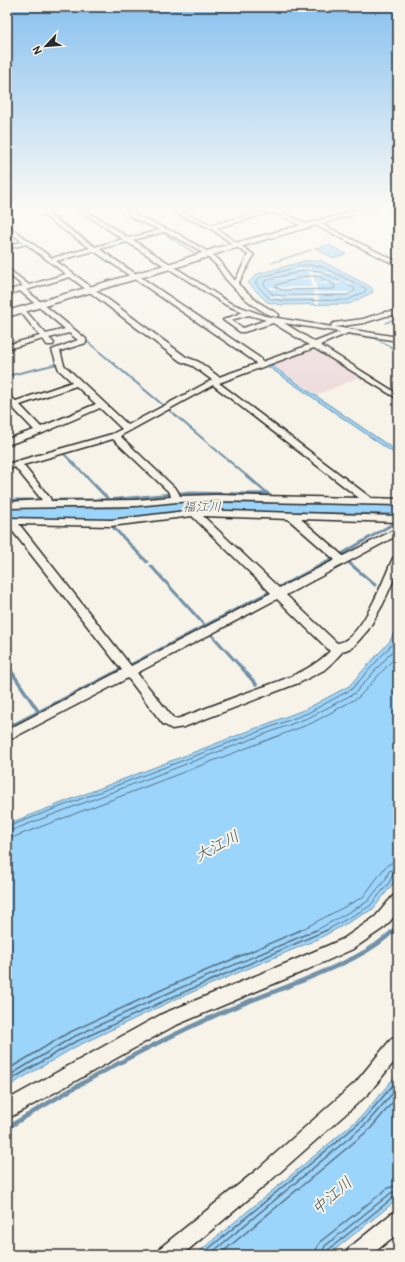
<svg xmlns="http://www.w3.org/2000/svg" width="405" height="1262" font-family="Pangolin,'Klee One',sans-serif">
  <rect width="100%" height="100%" fill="#f7f3e8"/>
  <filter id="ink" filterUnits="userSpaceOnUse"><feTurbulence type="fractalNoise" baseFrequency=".025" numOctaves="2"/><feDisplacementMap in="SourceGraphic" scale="8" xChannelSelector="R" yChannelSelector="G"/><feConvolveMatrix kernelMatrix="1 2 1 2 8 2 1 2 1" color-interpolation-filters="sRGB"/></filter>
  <g filter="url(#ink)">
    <polygon fill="#efddde" points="311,347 316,348 361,376 317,395 271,364 272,362"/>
    <g fill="#9cd5fc" stroke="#6f91a8">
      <polygon points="37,207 40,207 137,273 134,274"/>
      <polygon points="329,245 346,254 333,258 315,248"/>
      <polygon points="305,261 322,261 371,287 373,292 349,304 282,305 267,302 248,283 257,274"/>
      <polygon points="145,279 398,452 398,456 142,280"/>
      <polygon points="179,502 398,505 398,514 186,510 113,520 7,518 7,508 119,508"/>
      <polygon points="398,624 398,873 392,885 373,909 318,939 176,999 75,1047 7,1087 7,824 306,709 349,686 390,641"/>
      <polygon points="398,1073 398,1199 328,1255 195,1255 361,1117"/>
    </g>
    <polygon fill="#f7f3e8" points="308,268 311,268 313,272 333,272 333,273 313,274 315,282 350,282 351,283 316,284 317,292 353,292 354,294 318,294 319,304 315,304 314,298 270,298 270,296 314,296 313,289 269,289 269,287 312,287 311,279 268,279 267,278 310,278 309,271 286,269 307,269"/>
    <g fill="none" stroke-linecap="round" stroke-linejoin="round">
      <g stroke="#586f7f" stroke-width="1">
        <polygon points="305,265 321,266 365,288 366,291 348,300 282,301 269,298 255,283 259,278"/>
        <polygon points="306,270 320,271 354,288 355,291 347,295 282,296 272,294 264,284 265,281"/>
        <polygon points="307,276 318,276 335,285 334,289 283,290 275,287 276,285"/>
        <polyline points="7,827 308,713 352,689 393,643 398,633"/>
        <polyline points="7,832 310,717 355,693 398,645"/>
        <polyline points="7,838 14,837 312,723 359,697 398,654"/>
        <polyline points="299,931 363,897 386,866 391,863 398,862"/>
        <polyline points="315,931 367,902 385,880 389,871 398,868"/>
        <polyline points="325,931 370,906 389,883 393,874 398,873"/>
      </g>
      <g stroke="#586f7f" stroke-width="1.5">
        <polyline points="7,1070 68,1033 170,986 301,930"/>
        <polyline points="7,1077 71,1038 173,991 316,930"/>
        <polyline points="7,1082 73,1043 175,996 327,930"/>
        <polyline points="201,1255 364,1119 398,1079"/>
        <polyline points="209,1255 367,1123 398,1087"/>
        <polyline points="219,1255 371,1128 398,1096"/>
        <polyline points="315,1255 317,1247 321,1241 388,1188 398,1185"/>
        <polyline points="321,1255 325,1246 391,1193 398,1191"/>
        <polyline points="326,1255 328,1250 394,1197 398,1196"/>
      </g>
      <g stroke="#6f91a8" stroke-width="1.5">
        <polyline points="121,207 122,213 125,216 159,230"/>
        <polyline points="162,232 198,255"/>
        <polyline points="205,257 214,263 228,282"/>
        <polyline points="271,263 311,250"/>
        <polyline points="386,323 398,317"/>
      </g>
      <g stroke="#6f91a8" stroke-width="2">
        <polyline points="348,334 375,338 398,351"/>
        <polyline points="83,338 164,406"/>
        <polyline points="62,363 62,351 68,348"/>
        <polyline points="7,376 57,364"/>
        <polyline points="7,402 9,404 7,406"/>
        <polyline points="169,410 248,477"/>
        <polyline points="64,454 87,477"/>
      </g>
      <g stroke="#6f91a8" stroke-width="3">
        <polyline points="86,476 109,500"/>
        <polyline points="247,476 268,494"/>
        <polyline points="180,493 268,494"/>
        <polyline points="7,500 41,500"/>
        <polyline points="54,500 109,500 172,494"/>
        <polyline points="113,527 147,562"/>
        <polyline points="347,561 375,585"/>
        <polyline points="151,566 207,628"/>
        <polyline points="279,587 340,555 391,525"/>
        <polyline points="211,634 248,675"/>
        <polyline points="7,664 14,675"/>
        <polyline points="130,665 271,591"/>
        <polyline points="110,675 121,669"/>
      </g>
      <g stroke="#6f91a8" stroke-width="3.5">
        <polyline points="13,674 38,711"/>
        <polyline points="247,674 256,684"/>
        <polyline points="7,728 112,674"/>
        <polyline points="393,931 398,926"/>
      </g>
      <path stroke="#6f91a8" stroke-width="4.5" d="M 7,1128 C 73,1087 141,1049 212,1017 C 244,1002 278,991 311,977 C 340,965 372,952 394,930"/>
      <defs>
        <g id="minor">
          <path d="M 31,207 L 37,207 L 95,247 L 123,239 L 74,207 L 81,207 L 129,238 L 160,230 L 131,217 L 125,207 L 131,207 L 135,215 L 178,234 L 208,252 L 219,260 L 235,281 L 248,255 L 210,228 L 173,212 L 173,210 L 185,207 L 194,207 L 180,211 L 212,225 L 269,210 L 265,207 L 272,207 L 310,226 L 310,228 L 306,228 L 273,212 L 216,228 L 254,255 L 238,284 L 258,302 L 278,314 L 279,315 L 276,317 C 256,311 238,293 225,278 C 221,273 219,267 214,263 C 201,249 182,240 164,232 L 133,240 L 230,303 L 265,316 L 332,327 L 331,325 L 334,323 L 363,319 L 385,312 L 398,311 L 398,315 L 386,316 L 364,323 L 335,327 L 398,337 L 398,341 L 348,333 L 320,345 L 398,394 L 398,399 L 314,348 L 219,383 L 371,498 L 398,499 L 398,505 L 216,501 L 177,502 L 136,506 L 7,508 L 7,502 L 42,500 L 15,467 L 7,470 L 7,464 L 112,434 L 122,429 L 100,408 L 43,433 L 7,445 L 7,439 L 34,430 L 13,408 L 7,409 L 7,404 L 9,404 L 7,402 L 7,395 L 16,401 L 72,382 L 59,370 L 52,350 L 78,340 L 69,333 L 49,338 L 54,343 L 53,345 L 47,345 L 43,339 L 7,349 L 7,345 L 40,336 L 20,311 L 20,309 L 24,309 L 46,334 L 65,329 L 20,291 L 7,295 L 7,291 L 23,286 L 7,273 L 7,268 L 29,285 L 66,274 L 26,244 L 7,249 L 7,245 L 23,242 L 7,230 L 7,225 L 52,258 L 90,248 ZM 127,242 L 226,305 L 243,312 L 223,320 L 240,332 L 244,332 L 273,323 L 309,345 L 262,362 L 260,358 L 99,249 ZM 94,251 L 254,361 L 256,364 L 219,377 L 199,362 L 186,357 L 56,261 ZM 70,277 L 180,361 L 193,366 L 212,380 L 128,425 L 64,365 L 60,351 L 86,343 L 86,339 L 26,290 ZM 249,315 L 266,320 L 243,328 L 231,320 ZM 284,323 L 340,332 L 315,342 ZM 213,385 L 359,498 L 216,495 L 180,496 L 177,490 L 120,436 ZM 76,386 L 96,404 L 41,427 L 20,405 ZM 113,439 L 170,493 L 171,497 L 136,500 L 51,501 L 50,498 L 23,465 Z"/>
          <polygon points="337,207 345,207 358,213 353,214"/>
          <polygon points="386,207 393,207 398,209 398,213"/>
          <polygon points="317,222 398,262 398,266 315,225 315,223"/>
          <path d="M 194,510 L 398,516 L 398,522 L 301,519 L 343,556 L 398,528 L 398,535 L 286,595 L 337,643 C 361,642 384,578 393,558 L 398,555 L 398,570 L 383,604 L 368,630 L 353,647 L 343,651 L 333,662 L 324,670 L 301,682 L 184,727 L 172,729 L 163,724 L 128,678 L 7,741 L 7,730 L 122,670 L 7,524 L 7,518 L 111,520 ZM 192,516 L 271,593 L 131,666 L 19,524 L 111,526 ZM 203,516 L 288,519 L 335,560 L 279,588 ZM 277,599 L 330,651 C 308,674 275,682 246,693 C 224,701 202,710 180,718 L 174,719 L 137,673 Z"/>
          <polygon points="398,894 398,912 385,927 353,949 302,972 174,1026 7,1119 7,1100 162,1014 292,961 343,939 375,917 393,896"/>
          <polygon points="398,1036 398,1057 368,1094 270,1181 182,1255 157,1255 160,1248 258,1169 356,1082 392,1038"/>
          <polygon points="398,1212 398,1233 371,1255 346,1255 349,1248 391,1214"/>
        </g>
        <polygon id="major" points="369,207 380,207 222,252 184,265 7,317 7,311 178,261 216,248"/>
      </defs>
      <use href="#minor" stroke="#2b2b2b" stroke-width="3"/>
      <use href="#major" stroke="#2b2b2b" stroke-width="3"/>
      <use href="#minor" fill="#f7f3e8" fill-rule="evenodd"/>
      <use href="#major" fill="#f7f3e8" fill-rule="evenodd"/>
    </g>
  </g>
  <linearGradient id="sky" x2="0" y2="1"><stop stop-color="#89c1f0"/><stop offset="0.54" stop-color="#fbfaf5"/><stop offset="1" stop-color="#fbfaf5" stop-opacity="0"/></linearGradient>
  <rect width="405" height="384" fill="url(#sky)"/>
  <g text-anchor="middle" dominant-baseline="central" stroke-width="4" stroke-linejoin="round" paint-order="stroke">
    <g font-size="13" font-style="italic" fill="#47565f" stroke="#f7f3e8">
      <text x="202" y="507">福江川</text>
    </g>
    <g font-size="16" font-style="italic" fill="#47565f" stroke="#f7f3e8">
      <text transform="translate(217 846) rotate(-28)">大江川</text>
      <text transform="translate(332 1196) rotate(-41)">中江川</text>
    </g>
  </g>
  <rect width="405" height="1262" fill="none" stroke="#f7f3e8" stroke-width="24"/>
  <rect x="12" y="12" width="381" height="1238" fill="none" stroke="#2b2b2b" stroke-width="1.5" filter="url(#ink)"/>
  <g transform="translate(46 46) rotate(244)" stroke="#f7f3e8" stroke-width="3" paint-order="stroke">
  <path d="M0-3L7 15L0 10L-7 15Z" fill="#2b2b2b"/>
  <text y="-6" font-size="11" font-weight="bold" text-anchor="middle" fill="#2b2b2b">N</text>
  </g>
</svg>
